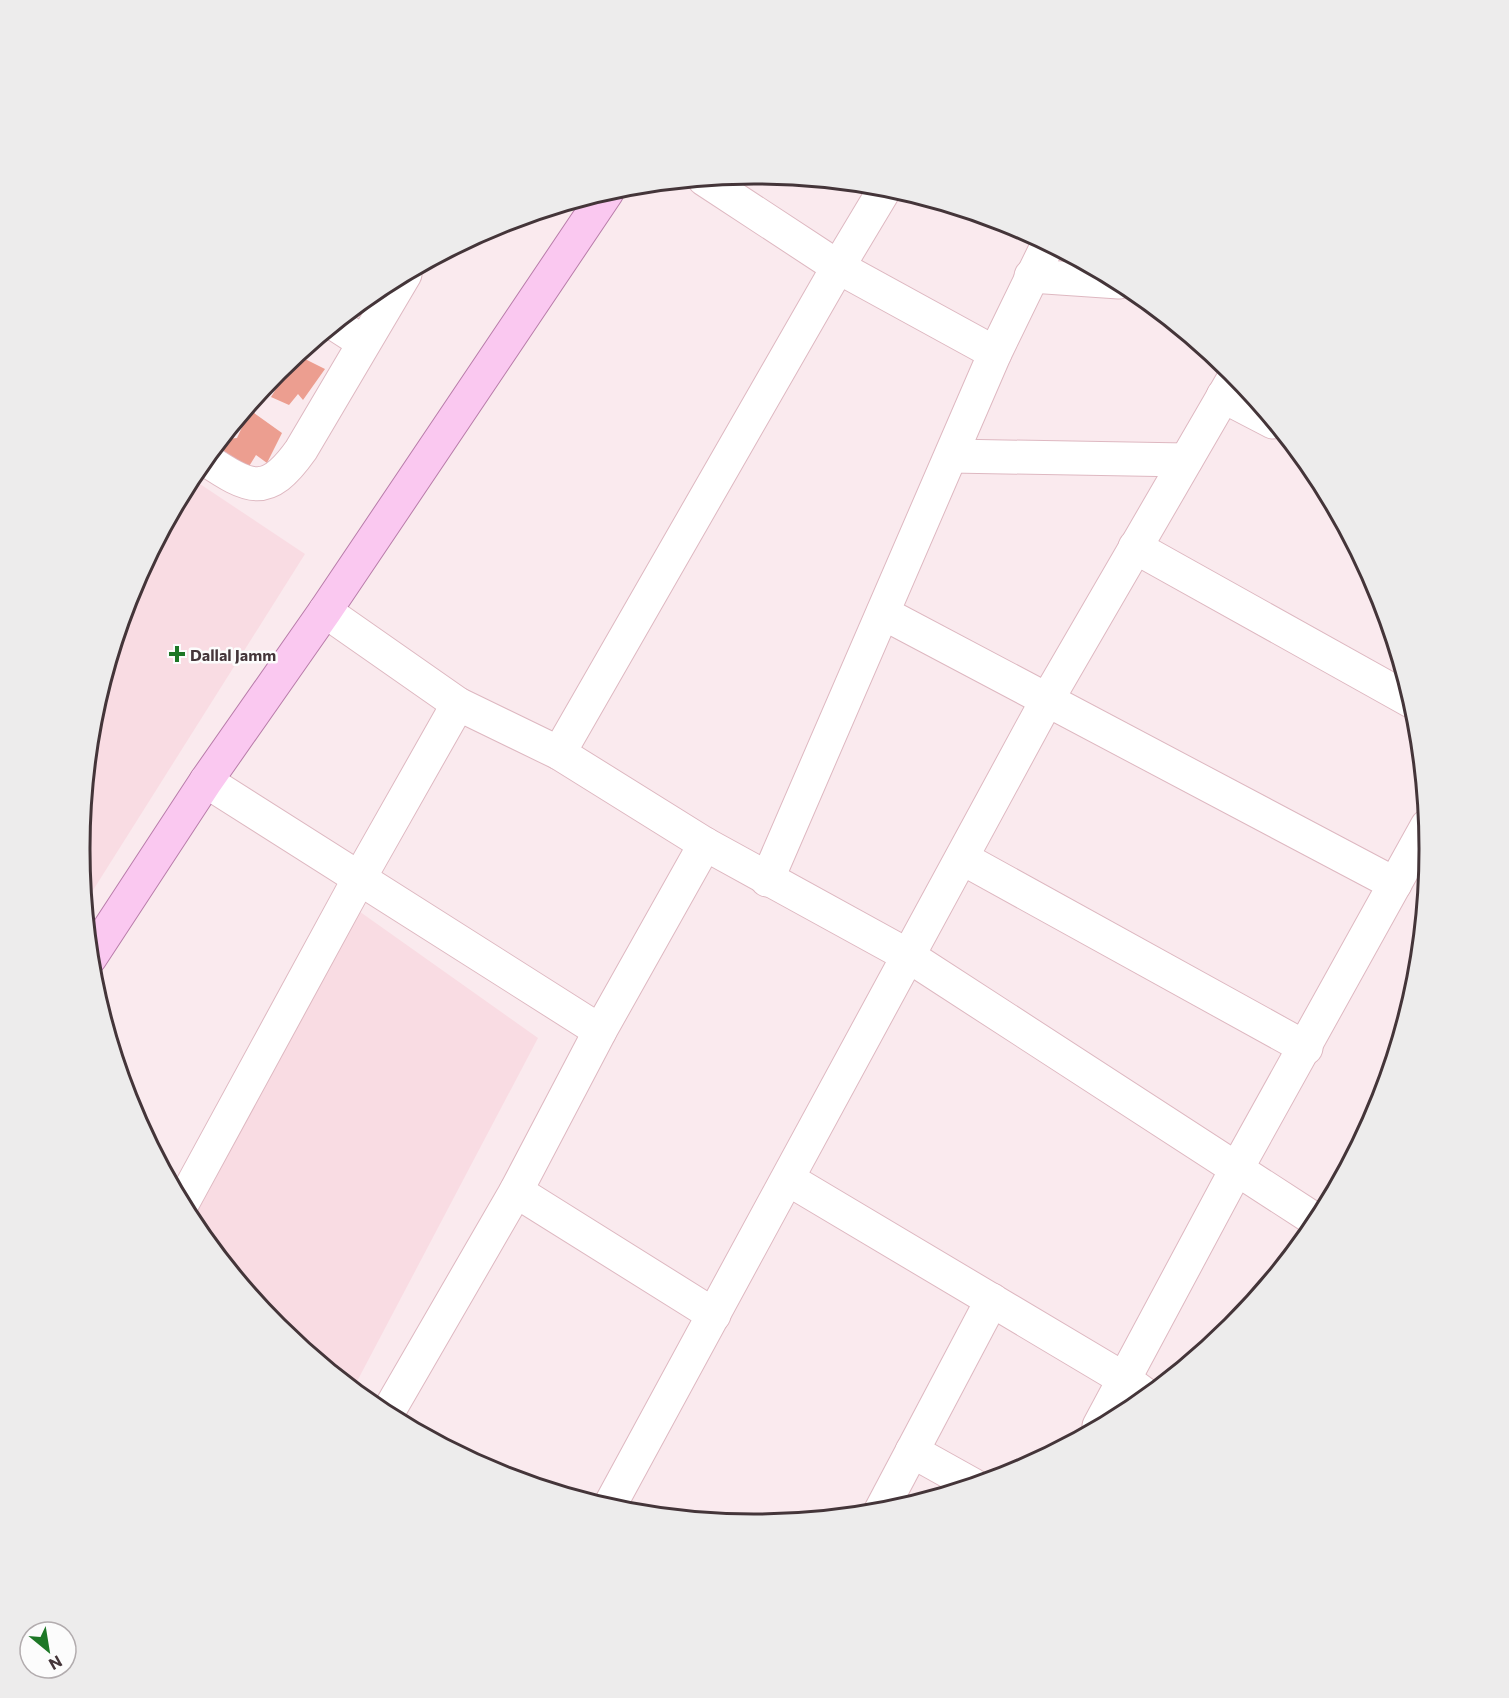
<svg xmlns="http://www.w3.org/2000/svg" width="1509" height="1698" font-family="Commissioner,sans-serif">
  <rect width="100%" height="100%" fill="#faeaee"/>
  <g fill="#f9dce3">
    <polygon points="191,478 305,554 85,903 80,849 93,717 131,590"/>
    <polygon points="356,909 538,1038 353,1389 277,1326 189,1217"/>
  </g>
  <g fill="#ec9e90">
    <polygon points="297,355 325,369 303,400 298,394 289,405 271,397"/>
    <polygon points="250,410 282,433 267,463 256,455 248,468 221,449 227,439 237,438"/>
  </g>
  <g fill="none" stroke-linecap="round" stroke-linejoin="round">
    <defs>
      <g id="minor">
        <polyline points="704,179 838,267 995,353"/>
        <polyline points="1031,276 1119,282"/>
        <polyline points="335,324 363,342"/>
        <polyline points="1223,396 1273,422"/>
        <polyline points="952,456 1186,460"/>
        <path d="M 205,459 C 250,489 267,498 301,450 L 405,274"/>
        <polyline points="1135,547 1411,701"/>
        <polyline points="325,611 458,704 559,753 705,844 907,955 1317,1221"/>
        <polyline points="883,613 1395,884"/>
        <polyline points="559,753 838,267 886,187"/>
        <polyline points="206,781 600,1031"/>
        <polyline points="962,858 1306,1048"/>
        <polyline points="767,880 995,353 1048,244"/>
        <polyline points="788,1179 1124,1379 1147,1396"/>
        <polyline points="516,1191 714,1315"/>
        <polyline points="182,1204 360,877 458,704"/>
        <polyline points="387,1414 516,1191 600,1031 705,844"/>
        <polyline points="1099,1426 1236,1170 1427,826"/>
        <polyline points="912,1451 973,1485"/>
        <polyline points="609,1507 1047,700 1235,376"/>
        <polyline points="880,1512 992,1300"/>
      </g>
      <polyline id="major" points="90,958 206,781 325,611 607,192"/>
    </defs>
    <use href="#minor" stroke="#deb8c1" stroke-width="35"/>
    <use href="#major" stroke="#b87ca9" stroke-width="35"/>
    <use href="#minor" stroke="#fff" stroke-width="33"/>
    <use href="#major" stroke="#fac8f0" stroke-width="33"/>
  </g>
  <path fill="#1d7726" stroke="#fcfcfc" stroke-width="2" d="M174 645h6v6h6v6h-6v6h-6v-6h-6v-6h6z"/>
  <g text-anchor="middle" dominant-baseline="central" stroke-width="5" stroke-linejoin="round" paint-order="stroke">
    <g font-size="16" font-weight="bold" fill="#443539" stroke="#fcfcfc" text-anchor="start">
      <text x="190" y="654">Dallal Jamm</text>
    </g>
  </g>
  <path d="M0 0H1509V1698H0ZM754 184H755A664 664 0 0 1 1419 848V850A664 664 0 0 1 755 1514H754A664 664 0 0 1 90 850V848A664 664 0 0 1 754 184Z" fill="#edecec" fill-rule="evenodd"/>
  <path fill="none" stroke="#443539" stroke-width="3" d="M754 184H755A664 664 0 0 1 1419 848V850A664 664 0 0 1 755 1514H754A664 664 0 0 1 90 850V848A664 664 0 0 1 754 184Z"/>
  <g transform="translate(48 1650) rotate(150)"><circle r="28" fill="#fcfcfc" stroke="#b2acae" stroke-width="1.5"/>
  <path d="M0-4.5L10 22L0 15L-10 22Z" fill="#1d7726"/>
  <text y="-9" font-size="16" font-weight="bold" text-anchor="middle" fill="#443539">N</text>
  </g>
</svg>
